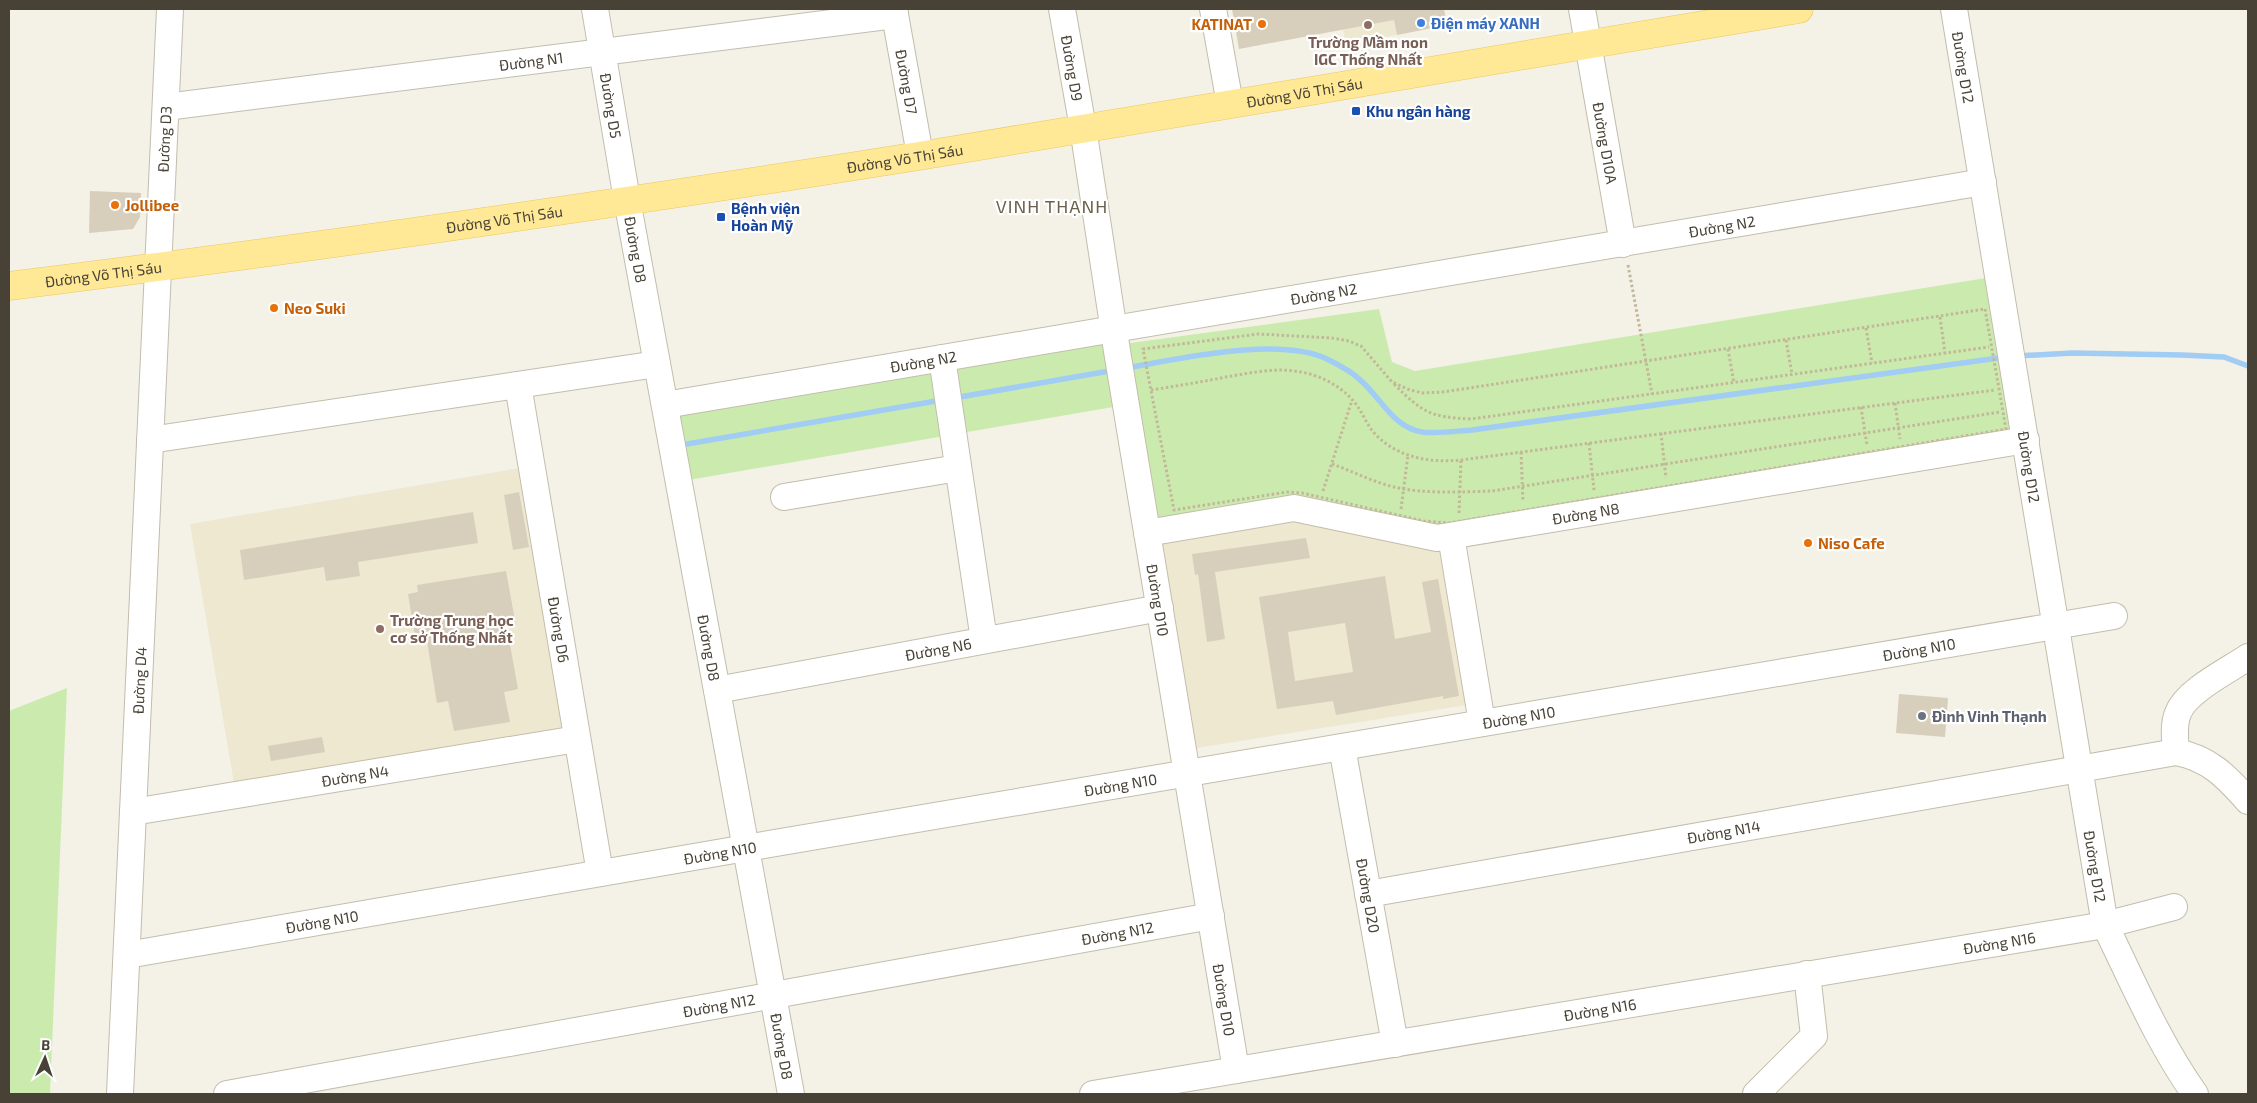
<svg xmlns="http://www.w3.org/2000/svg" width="2257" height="1103" font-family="'Exo 2',sans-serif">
  <rect width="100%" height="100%" fill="#f4f1e7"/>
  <g fill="#eee8d0">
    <polygon points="1339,9 1392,9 1397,35 1346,44"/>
    <polygon points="526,467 569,734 235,789 190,524"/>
    <polygon points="1295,515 1438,545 1473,704 1190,749 1154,538"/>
  </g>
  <g fill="#cbebae">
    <polygon points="1992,277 2018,434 1438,532 1294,501 1153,526 1123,344 1379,309 1392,362 1415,371"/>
    <polygon points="1107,328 1119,406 683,481 669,410"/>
    <polygon points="67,688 50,1094 9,1094 9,711"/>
  </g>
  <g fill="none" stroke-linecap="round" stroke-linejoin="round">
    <g stroke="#a1ccf4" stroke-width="5.5">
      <polyline points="2017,356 2072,353 2182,355 2224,357 2248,366"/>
      <path d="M 1126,368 C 1180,359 1277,336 1327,359 C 1337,364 1351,371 1359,379 C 1380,396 1392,427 1422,432 C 1438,434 1456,431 1472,430 L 2006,357"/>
      <polyline points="954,398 1115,370"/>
      <polyline points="687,444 942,400"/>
    </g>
  </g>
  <g fill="#d7cebc" fill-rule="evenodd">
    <polygon points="1232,9 1444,9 1447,25 1397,35 1394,20 1239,49"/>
    <polygon points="90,191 141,193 140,217 133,229 89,233"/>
    <polygon points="519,492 529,547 513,550 504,495"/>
    <polygon points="473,512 478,543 358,562 360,576 326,581 324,567 244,580 240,550"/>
    <polygon points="1306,538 1310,558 1215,572 1225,639 1207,642 1198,574 1195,575 1192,554"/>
    <polygon points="506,571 516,626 507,628 518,689 504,692 510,722 454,731 448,701 437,703 427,641 416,643 408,594 418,592 417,585"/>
    <path d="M 1385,576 L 1395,639 L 1431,632 L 1422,582 L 1438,579 L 1459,696 L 1443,699 L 1443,696 L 1336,715 L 1333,701 L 1277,709 L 1259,597 ZM 1345,623 L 1353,672 L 1295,681 L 1288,632 Z"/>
    <polygon points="1899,694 1948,698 1945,737 1896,733"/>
    <polygon points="322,737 325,752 271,761 268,746"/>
  </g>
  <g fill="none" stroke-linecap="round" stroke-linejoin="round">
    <defs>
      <g id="minor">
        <path id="s1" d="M 595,9 L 627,200 L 791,1094"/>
        <path id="s2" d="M 894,9 L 920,155"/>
        <path id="s3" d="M 1062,9 L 1083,128 L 1117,351 L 1236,1070"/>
        <polyline points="1213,9 1230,104"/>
        <path id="s4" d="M 1582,9 L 1623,244"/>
        <path id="s5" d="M 1954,9 L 2105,925 C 2133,982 2158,1042 2195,1094"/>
        <path id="s6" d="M 166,107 L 895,15"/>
        <polyline points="942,358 984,640"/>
        <path id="s7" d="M 518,385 L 600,873"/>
        <path id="s8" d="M 665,405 L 1983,182"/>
        <polyline points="150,440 657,364"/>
        <polyline points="784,497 958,468"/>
        <path id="s9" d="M 1147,533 L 1294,508 L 1437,538 L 2026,440"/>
        <polyline points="1451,536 1482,723"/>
        <path id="s10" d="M 717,690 L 1160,608"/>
        <path id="s11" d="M 1342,747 L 1395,1044"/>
        <path d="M 2176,752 C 2175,739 2173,725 2178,713 C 2186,691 2229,670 2248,657"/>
        <path id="s12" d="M 133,812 L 577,739"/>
        <path id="s13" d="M 1368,894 L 2176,752 C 2209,758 2227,777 2248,801"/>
        <path id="s14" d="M 127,955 L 746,848 L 2114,616"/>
        <path id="s15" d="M 120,1094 L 170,9"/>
        <path id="s16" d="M 227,1094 L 1211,916"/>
        <path id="s17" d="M 1093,1094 L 2105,925 L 2174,907"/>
        <polyline points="1756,1094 1814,1036 1807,974"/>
      </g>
      <g id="major">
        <path id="s18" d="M 9,286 C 313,248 616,204 919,156 C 1213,109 1505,57 1799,9"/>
      </g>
    </defs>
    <use href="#minor" stroke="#c3bdac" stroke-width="28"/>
    <use href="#major" stroke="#eac960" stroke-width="29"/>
    <g stroke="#c3b79a" stroke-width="3" stroke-dasharray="2.5 2.5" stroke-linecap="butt">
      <polyline points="1628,265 1652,394"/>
      <polygon points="1985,309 2006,429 1449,523 1424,521 1302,493 1287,492 1174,510 1143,349 1258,334 1332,338 1349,341 1361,346 1392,382 1410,390 1423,393 1443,392"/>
      <polyline points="1940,317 1945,353"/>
      <polyline points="1866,328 1872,363"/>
      <polyline points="1786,340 1792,374"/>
      <polyline points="1728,349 1734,383"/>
      <path d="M 1394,384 C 1423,413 1430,417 1471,419 L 1989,347"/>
      <path d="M 1151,390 C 1176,386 1201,382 1226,377 C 1250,373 1276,367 1301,372 C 1323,376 1345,388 1358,407 C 1364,416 1368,427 1376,435 C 1399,458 1430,463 1461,460 L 1995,390"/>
      <polyline points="1895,403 1900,439"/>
      <polyline points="1861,407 1867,445"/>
      <polyline points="1661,433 1666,478"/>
      <polyline points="1589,443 1594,490"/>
      <polyline points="1521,452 1523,502"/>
      <path d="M 1332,464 C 1352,471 1373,482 1394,487 C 1423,494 1462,492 1492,491 L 2000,412"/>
      <polyline points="1323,491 1352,400"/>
      <polyline points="1401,509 1408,455"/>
      <polyline points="1459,513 1461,460"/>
    </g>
    <use href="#minor" stroke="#fff" stroke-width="26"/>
    <use href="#major" stroke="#ffe896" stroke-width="28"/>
  </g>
  <circle fill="#3f7fe0" stroke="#fff" stroke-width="2" cx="1421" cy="23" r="5"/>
  <g fill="#e8710a" stroke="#fff" stroke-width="2">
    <circle cx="1262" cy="24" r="5"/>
    <circle cx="115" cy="205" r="5"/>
    <circle cx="274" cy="308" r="5"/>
    <circle cx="1808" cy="543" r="5"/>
  </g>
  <g fill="#8d6e63" stroke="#fff" stroke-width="2">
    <circle cx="1368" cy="25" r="5"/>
    <circle cx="380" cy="629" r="5"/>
  </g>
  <g fill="#1a4fb4" stroke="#fff" stroke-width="2">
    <rect x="1351" y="106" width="10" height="10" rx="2.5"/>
    <rect x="716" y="212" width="10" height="10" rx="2.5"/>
  </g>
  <circle fill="#6b7280" stroke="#fff" stroke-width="2" cx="1922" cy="716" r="5"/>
  <g text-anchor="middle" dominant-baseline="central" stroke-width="4.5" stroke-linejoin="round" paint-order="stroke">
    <g font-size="15" font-weight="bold" fill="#366cbe" stroke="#fff" text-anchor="start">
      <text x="1431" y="23">Điện máy XANH</text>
    </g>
    <g font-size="15" font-weight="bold" fill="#c56008" stroke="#fff" text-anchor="start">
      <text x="1252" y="24" text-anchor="end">KATINAT</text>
      <text x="125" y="205">Jollibee</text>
      <text x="284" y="308">Neo Suki</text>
      <text x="1818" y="543">Niso Cafe</text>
    </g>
    <g font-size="15" font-weight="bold" fill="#785e54" stroke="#fff">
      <text x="1368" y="42">Trường Mầm non<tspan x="1368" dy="17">IGC Thống Nhất</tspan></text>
      <text x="390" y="620" text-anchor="start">Trường Trung học<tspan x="390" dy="17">cơ sở Thống Nhất</tspan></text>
    </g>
    <g font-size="15" fill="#484236" stroke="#fff">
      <text stroke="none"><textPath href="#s6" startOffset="368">Đường N1</textPath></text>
      <text stroke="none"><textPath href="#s5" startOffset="59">Đường D12</textPath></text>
      <text stroke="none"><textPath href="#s3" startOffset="60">Đường D9</textPath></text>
      <text stroke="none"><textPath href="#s2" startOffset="74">Đường D7</textPath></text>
      <text stroke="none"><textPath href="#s18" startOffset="1310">Đường Võ Thị Sáu</textPath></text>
      <text stroke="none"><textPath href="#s1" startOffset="98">Đường D5</textPath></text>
      <text stroke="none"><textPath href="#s15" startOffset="956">Đường D3</textPath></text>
      <text stroke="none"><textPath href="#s4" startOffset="136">Đường D10A</textPath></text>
      <text stroke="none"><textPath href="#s18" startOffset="905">Đường Võ Thị Sáu</textPath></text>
      <text stroke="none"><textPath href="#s18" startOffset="500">Đường Võ Thị Sáu</textPath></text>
      <text stroke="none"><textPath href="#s8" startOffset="1072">Đường N2</textPath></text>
      <text stroke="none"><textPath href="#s1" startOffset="244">Đường D8</textPath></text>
      <text stroke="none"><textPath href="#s18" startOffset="95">Đường Võ Thị Sáu</textPath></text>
      <text stroke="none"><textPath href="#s8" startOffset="668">Đường N2</textPath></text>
      <text stroke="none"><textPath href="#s8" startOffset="262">Đường N2</textPath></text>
      <text stroke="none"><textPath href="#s5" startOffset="464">Đường D12</textPath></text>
      <text stroke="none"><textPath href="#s9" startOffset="446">Đường N8</textPath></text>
      <text stroke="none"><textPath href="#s3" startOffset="599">Đường D10</textPath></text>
      <text stroke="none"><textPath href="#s7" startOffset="248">Đường D6</textPath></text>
      <text stroke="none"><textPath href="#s1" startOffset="649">Đường D8</textPath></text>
      <text stroke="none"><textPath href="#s10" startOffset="225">Đường N6</textPath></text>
      <text stroke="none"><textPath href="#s14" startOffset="1818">Đường N10</textPath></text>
      <text stroke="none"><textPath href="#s15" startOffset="414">Đường D4</textPath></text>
      <text stroke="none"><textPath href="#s14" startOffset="1412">Đường N10</textPath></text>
      <text stroke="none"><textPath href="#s12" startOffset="225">Đường N4</textPath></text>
      <text stroke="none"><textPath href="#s14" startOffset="1008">Đường N10</textPath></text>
      <text stroke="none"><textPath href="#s13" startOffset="361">Đường N14</textPath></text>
      <text stroke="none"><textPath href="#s14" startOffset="602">Đường N10</textPath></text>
      <text stroke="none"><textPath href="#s5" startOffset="869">Đường D12</textPath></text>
      <text stroke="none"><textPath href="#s11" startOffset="151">Đường D20</textPath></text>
      <text stroke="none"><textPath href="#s14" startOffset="198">Đường N10</textPath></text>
      <text stroke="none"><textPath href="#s16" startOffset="905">Đường N12</textPath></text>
      <text stroke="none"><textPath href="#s17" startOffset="919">Đường N16</textPath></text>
      <text stroke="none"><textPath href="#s3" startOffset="1004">Đường D10</textPath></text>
      <text stroke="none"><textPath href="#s16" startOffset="500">Đường N12</textPath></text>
      <text stroke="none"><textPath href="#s17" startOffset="514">Đường N16</textPath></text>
      <text stroke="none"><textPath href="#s1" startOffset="1054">Đường D8</textPath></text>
    </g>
    <g font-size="15" font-weight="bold" fill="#164399" stroke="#fff" text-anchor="start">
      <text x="1366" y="111">Khu ngân hàng</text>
      <text x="731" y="208">Bệnh viện<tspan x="731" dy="17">Hoàn Mỹ</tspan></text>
    </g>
    <g font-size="15" font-weight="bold" fill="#5b616d" stroke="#fff" text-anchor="start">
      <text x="1932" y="716">Đình Vinh Thạnh</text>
    </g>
    <g font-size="18" letter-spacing="1" fill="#6b614c" stroke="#fff">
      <text x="1052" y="206">VINH THẠNH</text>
    </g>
  </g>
  <rect width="2257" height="1103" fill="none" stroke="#484236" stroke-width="20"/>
  <g transform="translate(45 1058) rotate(3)" stroke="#ffffff" stroke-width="4" paint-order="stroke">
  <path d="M0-4L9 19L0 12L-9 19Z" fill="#484236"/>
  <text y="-8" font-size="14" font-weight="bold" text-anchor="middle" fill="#484236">B</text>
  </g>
</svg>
